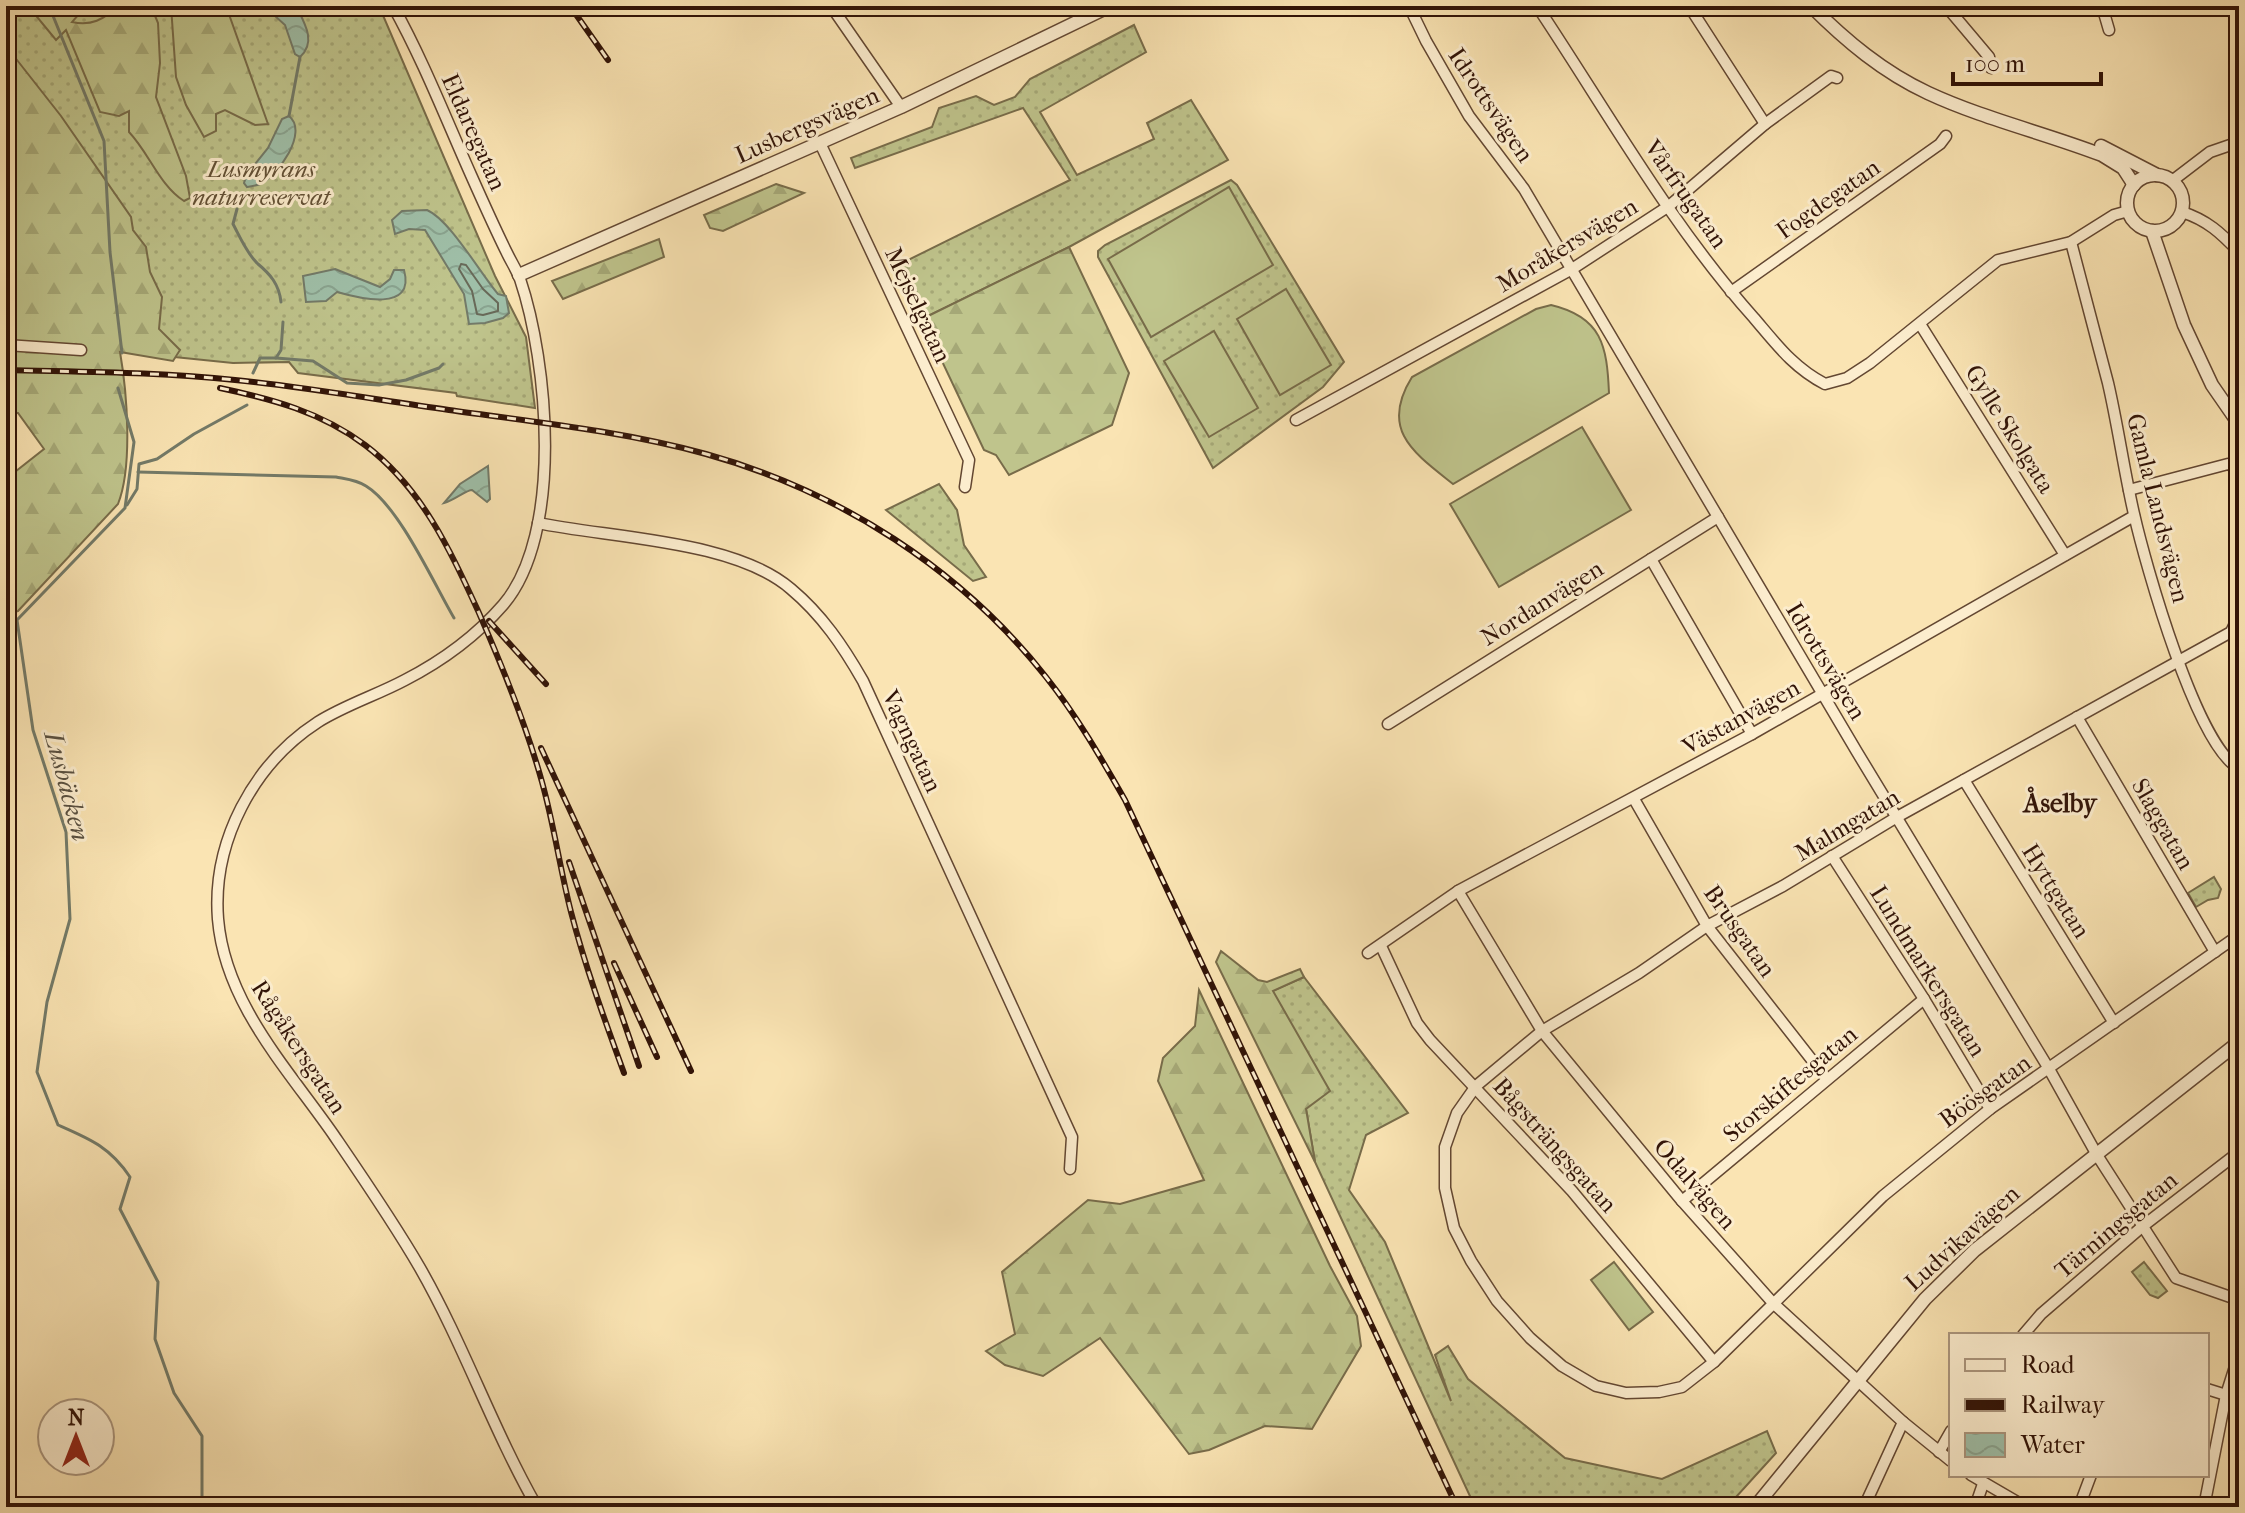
<svg xmlns="http://www.w3.org/2000/svg" width="2245" height="1513" font-family="'IM FELL French Canon',serif">
  <defs>
    <pattern id="grass-dots" width="8" height="8" patternUnits="userSpaceOnUse" patternTransform="scale(2)"><rect width="8" height="8" fill="#bfc48c"/><path d="M2 2h.1M6 6h.1" fill="none" stroke="#a5a877" stroke-width="1.8" stroke-linecap="round"/></pattern>
    <pattern id="forest-firs" width="22" height="20" patternUnits="userSpaceOnUse" patternTransform="scale(2)"><rect width="22" height="20" fill="#bfc48c"/><path d="M5 1l3.5 6h-7zM16 11l3.5 6h-7z" fill="#a5a877"/></pattern>
    <pattern id="water-waves" width="16" height="10" patternUnits="userSpaceOnUse" patternTransform="scale(2)"><rect width="16" height="10" fill="#9fbfa8"/><path d="M0 5q4-4 8 0t8 0" fill="none" stroke="#89a38f"/></pattern>
  </defs>
  <rect width="100%" height="100%" fill="#fae4b3"/>
  <filter id="stains"><feTurbulence type="fractalNoise" baseFrequency=".0025" numOctaves="4"/><feColorMatrix values="0 0 0 0 .2 0 0 0 0 .09 0 0 0 0 .02 0 0 0 .5 -.17"/></filter>
  <radialGradient id="worn" r=".72"><stop offset=".6" stop-color="#630" stop-opacity="0"/><stop offset="1" stop-color="#630" stop-opacity=".3"/></radialGradient>
  <g fill="url(#grass-dots)" stroke="#786c4a" stroke-width="2">
    <polygon points="6,6 379,6 495,276 526,337 535,408 457,396 456,393 298,373 289,362 233,363 145,354 6,277"/>
    <polygon points="1134,25 1146,52 1040,112 1077,175 1154,139 1147,123 1191,100 1228,160 1069,247 922,319 898,265 1070,180 1023,108 855,168 851,158 932,127 939,108 976,96 994,105 1015,97 1030,79"/>
    <polygon points="1231,180 1237,185 1344,362 1323,387 1213,468 1098,257 1098,251 1105,245"/>
    <polygon points="939,484 957,510 964,545 986,577 973,581 886,510"/>
    <polygon points="2214,877 2221,889 2218,898 2208,900 2196,907 2188,893"/>
    <polygon points="1304,977 1408,1113 1366,1135 1349,1190 1385,1242 1451,1401 1435,1355 1448,1346 1468,1379 1565,1458 1662,1479 1767,1431 1776,1453 1727,1507 1475,1507 1315,1162 1306,1109 1272,991"/>
    <polygon points="2144,1262 2167,1291 2158,1298 2150,1295 2132,1272"/>
  </g>
  <g fill="url(#forest-firs)" stroke="#786c4a" stroke-width="2">
    <path d="M 28,6 L 86,6 L 72,22 C 91,26 104,20 117,6 L 151,6 L 158,23 L 160,63 L 156,97 L 186,176 L 190,198 L 184,201 C 160,186 149,153 129,132 L 129,111 L 119,116 L 100,112 L 66,30 L 56,40 Z"/>
    <polygon points="171,6 226,6 268,124 255,125 225,110 216,114 216,131 204,137 186,105 176,77"/>
    <path d="M 6,46 L 61,116 L 131,217 L 133,230 L 146,247 L 150,272 L 162,297 L 159,329 L 180,350 L 173,361 L 120,352 C 127,392 133,466 118,504 L 18,611 L 6,614 L 6,479 L 44,449 L 18,413 L 6,412 Z"/>
    <polygon points="776,184 804,193 723,231 710,228 704,215"/>
    <polygon points="659,239 664,257 563,299 552,281"/>
    <polygon points="1069,247 1129,373 1112,425 1009,475 996,455 984,450 922,319"/>
    <polygon points="1221,951 1258,980 1267,982 1300,969 1304,977 1273,991 1330,1091 1306,1109 1315,1162 1216,962"/>
    <polygon points="1199,990 1330,1266 1357,1316 1361,1346 1312,1429 1265,1426 1209,1450 1189,1454 1100,1338 1043,1376 1005,1365 986,1351 1015,1334 1002,1272 1088,1200 1120,1204 1204,1180 1158,1081 1163,1058 1195,1026"/>
  </g>
  <g fill="#bfc48c" stroke="#786c4a" stroke-width="2">
    <polygon points="1229,187 1273,265 1151,337 1108,259"/>
    <polygon points="1286,289 1331,365 1280,395 1237,319"/>
    <path d="M 1551,305 C 1602,317 1607,346 1609,393 L 1453,484 C 1414,453 1379,430 1412,377 L 1536,309 Z"/>
    <polygon points="1214,331 1258,408 1209,437 1164,361"/>
    <polygon points="1582,427 1631,510 1499,587 1450,504"/>
    <polygon points="1614,1262 1653,1312 1629,1330 1591,1280"/>
  </g>
  <g fill="url(#water-waves)" stroke="#737a68" stroke-width="2">
    <path d="M 264,6 L 296,6 C 304,22 317,42 300,57 L 295,54 L 285,25 Z"/>
    <path d="M 289,116 C 309,132 278,176 260,184 C 256,186 251,186 247,187 L 244,183 L 247,174 L 268,148 L 282,119 Z"/>
    <path d="M 427,210 C 450,220 480,273 498,294 L 506,296 L 509,313 L 503,318 L 485,323 L 469,324 L 464,294 L 425,230 L 409,229 L 395,234 L 392,220 L 402,211 Z"/>
    <path d="M 335,269 L 380,287 L 390,279 L 394,270 L 404,270 C 416,313 358,298 337,292 L 326,301 L 306,302 L 303,276 Z"/>
    <path d="M 488,466 L 490,499 L 487,502 L 472,490 C 466,490 455,500 444,503 L 460,484 Z"/>
  </g>
  <g fill="none" stroke-linecap="round" stroke-linejoin="round">
    <polygon stroke="#686958" stroke-width="2" points="461,264 466,265 483,289 498,303 498,311 483,315 477,314 472,291 459,269"/>
    <g stroke="#737a68" stroke-width="3">
      <polyline points="49,6 104,141 110,252 122,353"/>
      <polyline points="289,116 300,57"/>
      <path d="M 237,209 L 233,224 C 240,237 247,254 258,264 C 270,274 279,284 281,302"/>
      <polyline points="276,358 313,361 347,383 379,385 406,380 439,368 443,364"/>
      <polyline points="253,373 260,358 276,358 281,350 283,322"/>
      <path d="M 118,388 L 134,442 L 125,508 L 17,620 L 33,730 L 66,832 L 70,919 L 47,1002 L 37,1072 L 58,1125 C 90,1139 110,1147 130,1177 L 120,1209 L 158,1282 L 155,1339 L 174,1393 L 202,1436 L 202,1507"/>
      <path d="M 138,472 L 336,477 C 346,479 357,480 366,486 C 399,506 434,584 454,618"/>
      <polyline points="127,505 137,489 139,464 157,459 194,434 247,405"/>
    </g>
    <defs>
      <g id="minor">
        <path d="M 393,6 C 423,60 446,119 471,175 C 483,202 495,229 508,255 C 512,263 517,271 520,279 C 548,362 564,534 503,605 C 476,636 442,661 405,680 C 377,695 345,705 318,722 C 253,764 212,842 218,919 C 225,1003 287,1068 333,1134 C 363,1178 394,1223 420,1268 C 464,1345 493,1430 537,1507"/>
        <polyline points="831,6 901,107"/>
        <polyline points="1409,6 1426,41 1469,116 1524,189 1857,752 2049,1069 2097,1155 2176,1278 2239,1300"/>
        <path d="M 1537,6 C 1607,111 1670,224 1754,318 C 1777,345 1794,368 1825,384 L 1847,378 L 1870,363 L 1998,260 L 2071,242 L 2114,215 L 2128,211"/>
        <polyline points="1689,6 1765,124"/>
        <polyline points="1946,6 1989,57 1991,68"/>
        <polyline points="2102,6 2109,30"/>
        <polyline points="820,143 969,460 965,487"/>
        <polyline points="2172,181 2210,152 2239,142"/>
        <path d="M 2182,212 C 2207,220 2221,233 2239,252"/>
        <path d="M 2071,242 C 2083,289 2096,336 2108,383 C 2118,426 2124,471 2134,514 C 2145,563 2197,748 2239,768"/>
        <polyline points="1731,292 1940,144 1946,136"/>
        <polyline points="1920,324 2065,555"/>
        <polyline points="6,345 81,350"/>
        <polyline points="1296,420 1572,269 1669,206 1765,124 1831,76 1837,78"/>
        <polyline points="2129,490 2228,464 2239,469"/>
        <path d="M 538,523 C 610,538 735,540 791,589 C 822,615 843,646 863,681 L 1072,1137 L 1070,1169"/>
        <polyline points="1651,559 1752,734"/>
        <polyline points="2239,615 2231,632 1897,817 1783,886 1707,926 1639,973 1542,1031 1476,1086 1457,1113 1445,1147 1445,1188 1454,1228 1471,1261 1497,1301 1530,1338 1562,1366 1596,1386 1626,1393 1659,1392 1682,1387 1714,1362 1883,1196 1990,1109 2239,935"/>
        <polyline points="2077,717 2215,952"/>
        <polyline points="1388,724 1718,517"/>
        <polyline points="1964,780 2114,1023"/>
        <polyline points="1634,799 1707,926 1826,1078"/>
        <polyline points="1832,856 1924,999 1990,1109"/>
        <polyline points="1458,891 1542,1031 1682,1201 1773,1303 1903,1422 1951,1461"/>
        <polyline points="1381,946 1417,1023 1430,1040 1572,1191 1714,1362"/>
        <polyline points="1368,953 1458,891 1752,734 2134,516"/>
        <polyline points="1682,1201 1924,999"/>
        <polyline points="2023,1335 2041,1314 2143,1226 2239,1152"/>
        <polyline points="2207,1389 2226,1395"/>
        <polyline points="1939,1452 1951,1431"/>
        <polyline points="1971,1475 2026,1507"/>
        <polyline points="1864,1507 1903,1422"/>
        <polyline points="1975,1507 1983,1484"/>
        <polyline points="2079,1507 2091,1475"/>
        <polyline points="2204,1507 2226,1395 2239,1354"/>
      </g>
      <g id="tertiary">
        <path d="M 1811,6 C 1846,41 1883,72 1928,93 C 1984,119 2045,133 2102,155 L 2123,168 L 2134,185"/>
        <polyline points="2101,146 2157,175"/>
        <circle cx="2155" cy="203" r="28"/>
        <polyline points="2152,231 2184,325 2212,385 2239,424"/>
        <polyline points="519,275 901,107 1110,6"/>
        <polyline points="1755,1507 1925,1299 1975,1250 2239,1042"/>
      </g>
    </defs>
    <use href="#minor" stroke="#634732" stroke-width="13"/>
    <use href="#tertiary" stroke="#634732" stroke-width="15"/>
    <use href="#minor" stroke="#fcedce" stroke-width="10"/>
    <use href="#tertiary" stroke="#fcedce" stroke-width="12"/>
    <defs>
      <g id="rail">
        <polyline points="570,6 608,60"/>
        <path d="M 6,370 C 82,372 159,372 235,380 C 306,387 378,400 449,410 C 535,422 622,431 706,454 C 839,491 961,569 1046,677 C 1077,716 1101,758 1125,800 L 1457,1507"/>
        <path d="M 220,388 C 272,399 321,412 365,445 C 422,488 450,550 479,613 C 503,668 526,724 542,782 C 554,825 560,869 571,912 C 585,966 605,1021 624,1073"/>
        <polyline points="489,621 546,684"/>
        <polyline points="541,748 691,1071"/>
        <polyline points="569,862 639,1066"/>
        <polyline points="614,963 657,1057"/>
      </g>
    </defs>
    <use href="#rail" stroke="#311307" stroke-width="6"/>
    <use href="#rail" stroke="#fcedce" stroke-width="3" stroke-dasharray="9" stroke-linecap="butt"/>
  </g>
  <g text-anchor="middle" dominant-baseline="central" stroke-width="6" stroke-linejoin="round" paint-order="stroke">
    <g font-size="24" fill="#311307" stroke="#fcedce">
      <text transform="translate(1491 105) rotate(56)">Idrottsvägen</text>
      <text transform="translate(807 125) rotate(-24)">Lusbergsvägen</text>
      <text transform="translate(474 132) rotate(66)">Eldaregatan</text>
      <text transform="translate(1686 194) rotate(55)">Vårfrugatan</text>
      <text transform="translate(1828 199) rotate(-35)">Fogdegatan</text>
      <text transform="translate(1567 245) rotate(-31)">Moråkersvägen</text>
      <text transform="translate(918 305) rotate(65)">Mejselgatan</text>
      <text transform="translate(2010 429) rotate(58)">Gylle Skolgata</text>
      <text transform="translate(2158 508) rotate(76)">Gamla Landsvägen</text>
      <text transform="translate(1542 603) rotate(-32)">Nordanvägen</text>
      <text transform="translate(1826 661) rotate(59)">Idrottsvägen</text>
      <text transform="translate(1741 717) rotate(-29)">Västanvägen</text>
      <text transform="translate(912 741) rotate(65)">Vagngatan</text>
      <text transform="translate(2163 824) rotate(60)">Slaggatan</text>
      <text transform="translate(1847 825) rotate(-31)">Malmgatan</text>
      <text transform="translate(2056 891) rotate(58)">Hyttgatan</text>
      <text transform="translate(1740 931) rotate(55)">Brusgatan</text>
      <text transform="translate(1928 971) rotate(58)">Lundmarkersgatan</text>
      <text transform="translate(299 1047) rotate(57)">Rågåkersgatan</text>
      <text transform="translate(1790 1084) rotate(-40)">Storskiftesgatan</text>
      <text transform="translate(1985 1091) rotate(-36)">Böösgatan</text>
      <text transform="translate(1555 1145) rotate(48)">Bågsträngsgatan</text>
      <text transform="translate(1695 1184) rotate(49)">Odalvägen</text>
      <text transform="translate(2116 1225) rotate(-40)">Tärningsgatan</text>
      <text transform="translate(1962 1238) rotate(-42)">Ludvikavägen</text>
    </g>
    <g font-size="24" font-style="italic" fill="#635136" stroke="#fcedce">
      <text x="261" y="169">Lusmyrans<tspan x="261" dy="28">naturreservat</tspan></text>
    </g>
    <g font-size="26" font-style="italic" fill="#584f3f" stroke="#fcedce">
      <text transform="translate(67 786) rotate(75)">Lusbäcken</text>
    </g>
    <g font-size="26" font-weight="bold" fill="#311307" stroke="#fcedce">
      <text x="2060" y="803">Åselby</text>
    </g>
  </g>
  <rect width="2245" height="1513" fill="none" stroke="#fae4b3" stroke-width="32"/>
  <rect x="8" y="8" width="2229" height="1497" fill="none" stroke="#311307" stroke-width="4"/>
  <rect x="16" y="16" width="2213" height="1481" fill="none" stroke="#311307" stroke-width="2"/>
  <rect x="1949" y="1333" width="260" height="144" fill="#fcedce" stroke="#ab967e" stroke-width="2"/>
  <rect x="1965" y="1359" width="40" height="12" fill="#fcedce" stroke="#ab967e" stroke-width="2"/>
  <text x="2021" y="1373" font-size="24" fill="#311307">Road</text>
  <rect x="1965" y="1399" width="40" height="12" fill="#311307" stroke="#ab967e" stroke-width="2"/>
  <text x="2021" y="1413" font-size="24" fill="#311307">Railway</text>
  <rect x="1965" y="1433" width="40" height="24" fill="url(#water-waves)" stroke="#ab967e" stroke-width="2"/>
  <text x="2021" y="1453" font-size="24" fill="#311307">Water</text>
  <g transform="translate(76 1437)"><circle r="38" fill="#fcedce" stroke="#ab967e" stroke-width="2"/>
  <path d="M0-6L14 30L0 20L-14 30Z" fill="#8f2418"/>
  <text y="-12" font-size="22" font-weight="bold" text-anchor="middle" fill="#311307">N</text>
  </g>
  <path d="M1953 72v12h148v-12" fill="none" stroke="#311307" stroke-width="4"/>
  <text x="1965" y="72" font-size="24" fill="#311307" stroke="#fcedce" stroke-width="6" paint-order="stroke">100 m</text>
  <rect width="100%" height="100%" filter="url(#stains)"/>
  <rect width="100%" height="100%" fill="url(#worn)"/>
</svg>
